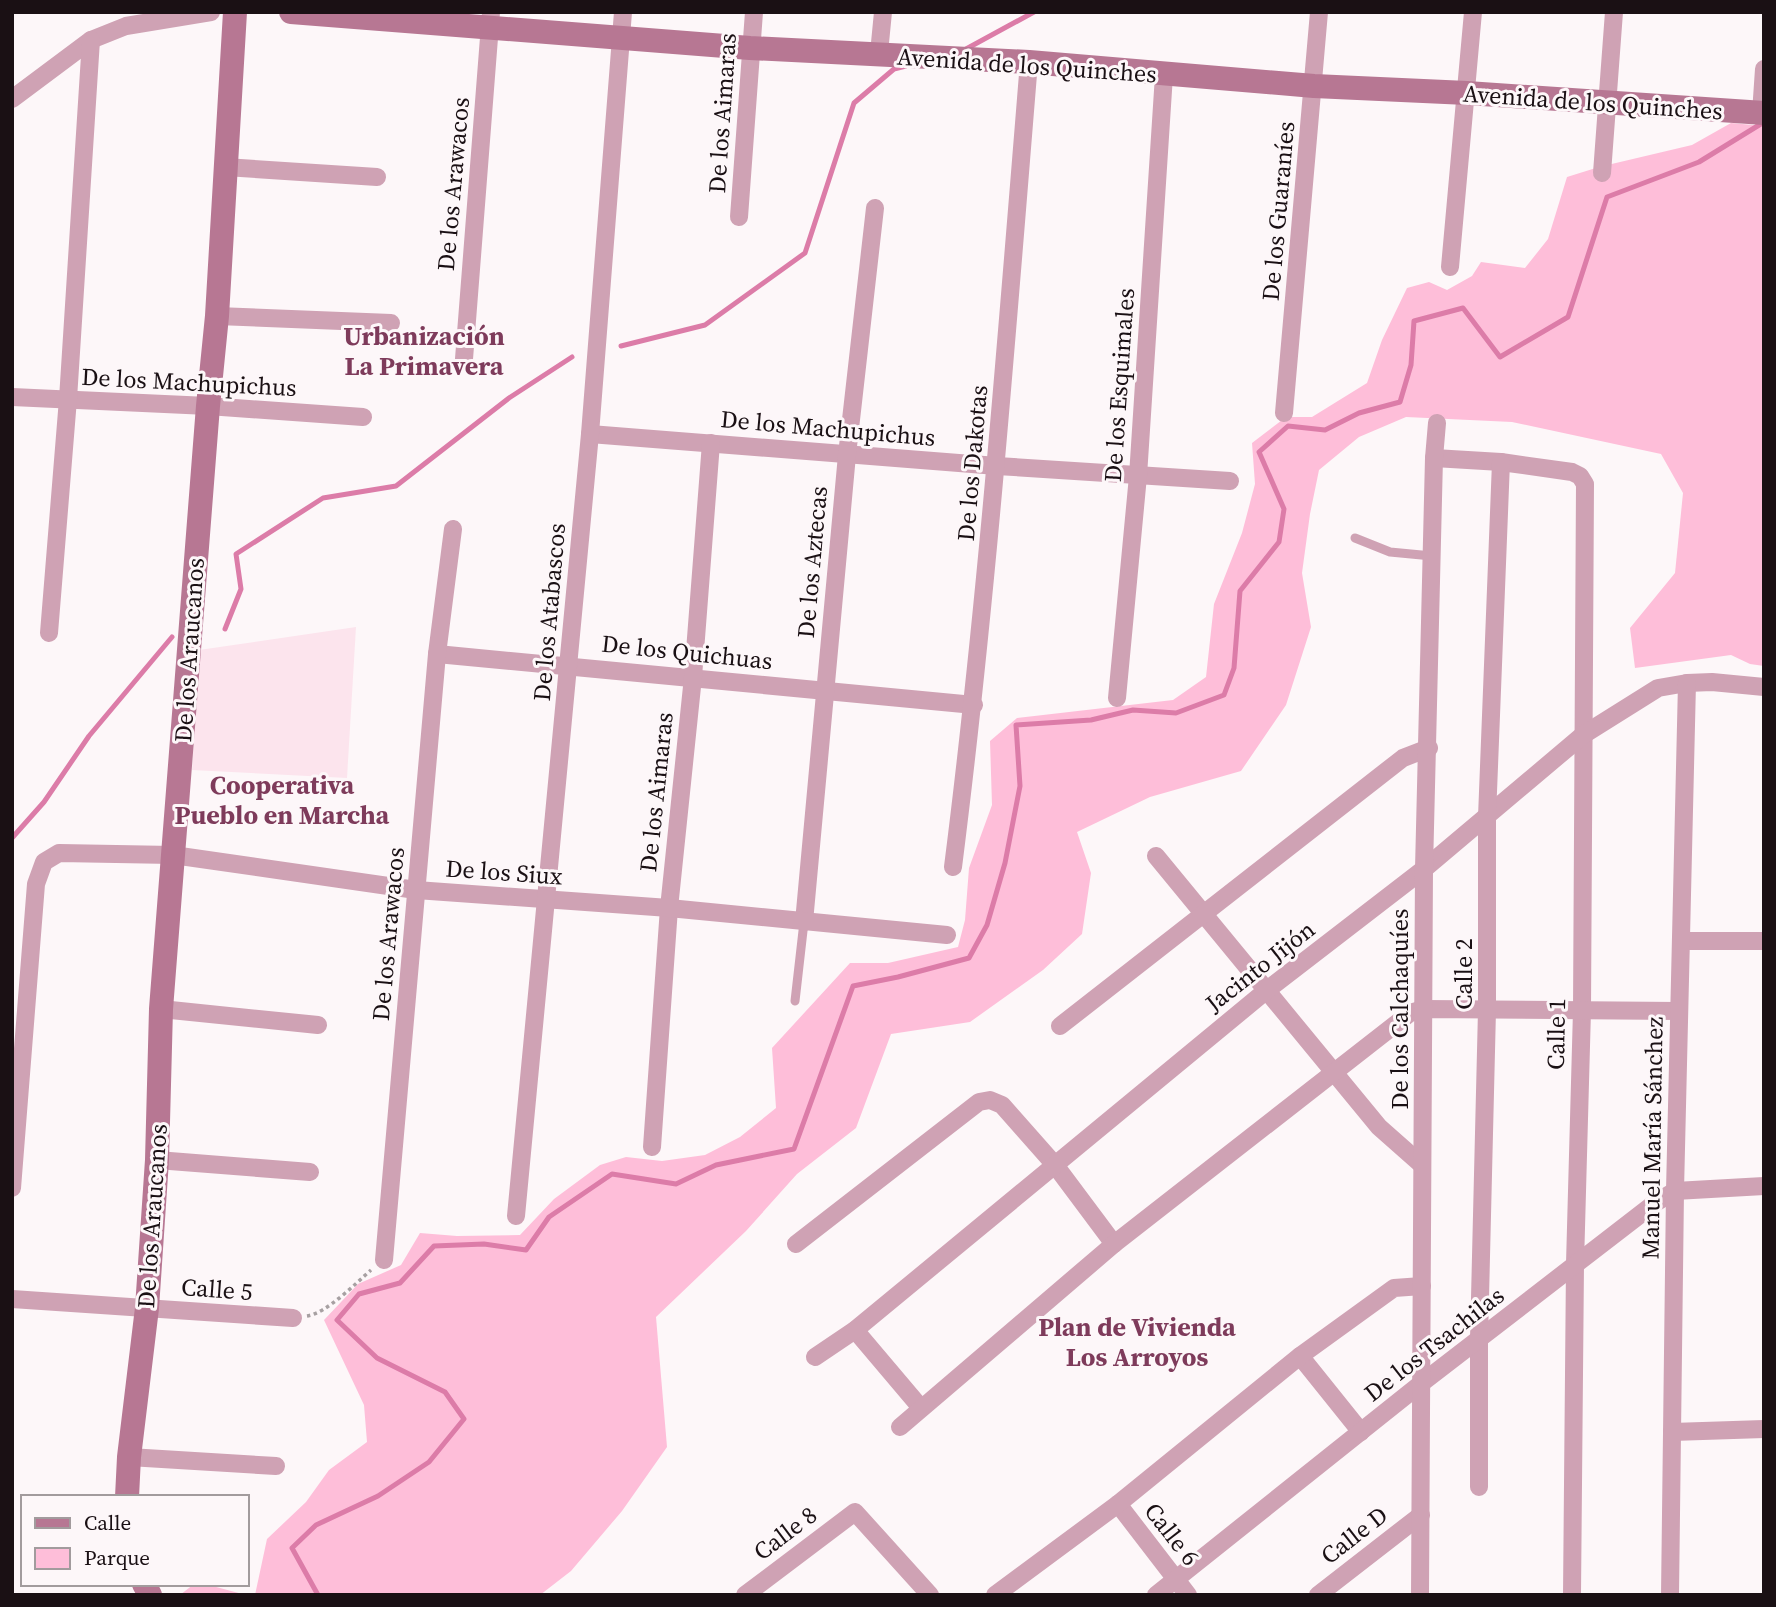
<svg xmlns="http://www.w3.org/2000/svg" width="1776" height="1607" font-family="'Source Serif 4',serif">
  <rect width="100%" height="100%" fill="#fdf7f9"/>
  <polygon fill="#fce4ed" points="356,627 347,778 192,770 199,650"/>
  <g fill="#febed9">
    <polygon points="1731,123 1764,126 1764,666 1750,664 1731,655 1635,668 1630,628 1675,573 1683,493 1661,454 1512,422 1406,417 1359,437 1319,470 1310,514 1302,573 1311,627 1286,705 1241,771 1150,797 1077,832 1091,873 1082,934 1043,970 970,1022 891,1034 856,1128 797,1174 746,1231 656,1317 667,1447 622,1511 571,1571 540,1595 255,1595 267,1539 306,1502 329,1470 367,1442 364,1405 324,1320 358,1284 401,1265 420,1233 457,1236 520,1235 554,1199 600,1165 626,1157 662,1161 705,1155 740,1137 776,1108 772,1048 850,963 888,963 958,947 965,920 969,868 992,805 990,741 1017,718 1173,700 1206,677 1214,604 1242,533 1255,484 1252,443 1286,417 1312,417 1367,383 1382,340 1407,288 1429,282 1447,290 1472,276 1481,262 1525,268 1548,239 1567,177 1599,167 1692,145"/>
    <polygon points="194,1584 205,1584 246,1595 180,1595"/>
  </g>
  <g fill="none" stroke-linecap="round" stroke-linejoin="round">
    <g stroke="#dc7ca8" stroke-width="5">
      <polyline points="966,49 1034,12"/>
      <polyline points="621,346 705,325 805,253 854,103 894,69 906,66"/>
      <polyline points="225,629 241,589 236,554 323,498 396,486 509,398 572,357"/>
      <polyline points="12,838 44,802 89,736 172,637"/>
      <polyline points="318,1595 292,1548 316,1525 378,1496 429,1462 464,1419 445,1392 377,1358 337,1320 359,1294 400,1283 434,1246 484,1244 526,1250 549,1217 612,1174 676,1184 716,1165 794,1149 853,986 898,977 969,958 987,925 1005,863 1020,786 1016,725 1091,720 1133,710 1176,713 1224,695 1234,668 1240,591 1279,542 1284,509 1259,452 1288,426 1325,430 1359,413 1400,402 1411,365 1414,321 1463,308 1500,357 1568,317 1607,197 1699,162 1764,122"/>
    </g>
    <path stroke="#a7a0a2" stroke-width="3.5" stroke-dasharray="3.5 3.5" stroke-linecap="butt" d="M 307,1316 C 327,1313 356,1283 371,1270"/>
    <g stroke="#cfa2b4" stroke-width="9">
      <polyline points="1355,538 1390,552 1432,556"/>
      <polyline points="795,1001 804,922"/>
    </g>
    <g stroke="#cfa2b4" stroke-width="18">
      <polyline points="879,53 883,12"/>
      <polyline points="12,99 91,40 126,26 211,12"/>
      <polyline points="1761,113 1764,69"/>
      <polyline points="225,167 377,177"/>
      <polyline points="1602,173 1614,12"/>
      <polyline points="739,217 754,12"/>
      <polyline points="1450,267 1473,12"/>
      <polyline points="217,316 391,323"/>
      <polyline points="464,359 491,12"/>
      <polyline points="12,397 208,406 363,417"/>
      <polyline points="1284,413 1319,12"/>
      <polyline points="590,434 997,466 1230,481"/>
      <polyline points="1434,458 1501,462 1572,472 1580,476 1585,484 1582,1010 1575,1264 1572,1595"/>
      <polyline points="49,633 68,399 91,40"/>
      <polyline points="437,654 974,705"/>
      <polyline points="1117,698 1138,476 1164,75"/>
      <polyline points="1156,856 1379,1127 1422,1165"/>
      <path d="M 953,867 C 987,599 1007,331 1029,62"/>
      <polyline points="804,922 847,455 875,208"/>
      <polyline points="1683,941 1764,941"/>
      <polyline points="161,1009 318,1025"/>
      <polyline points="1060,1026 1403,758 1429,748"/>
      <polyline points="652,1147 669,908 693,677 711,443"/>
      <polyline points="157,1160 310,1172"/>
      <polyline points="12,1188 36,884 44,862 59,853 173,855 416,890 669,908 947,935"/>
      <polyline points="516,1216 590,434 623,12"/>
      <polyline points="796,1244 979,1102 990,1100 1002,1105 1055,1165 1114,1244"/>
      <polyline points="384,1260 437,654 453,529"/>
      <polyline points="12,1299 293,1318"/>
      <polyline points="855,1330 921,1408"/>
      <polyline points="1300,1356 1361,1432"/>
      <polyline points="815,1357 855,1330 1267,990 1424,869 1583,735 1658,688 1687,683 1712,682 1764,687"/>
      <polyline points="900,1427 1114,1244 1410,1013 1424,1009 1679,1011"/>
      <polyline points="1672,1432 1764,1429"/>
      <polyline points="129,1457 276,1466"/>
      <polyline points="1479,1487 1479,1339 1487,1010 1487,817 1501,462"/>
      <polyline points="1118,1504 1188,1595"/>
      <polyline points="745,1595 855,1512 930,1595"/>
      <polyline points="995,1595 1118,1504 1300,1356 1394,1288 1422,1286"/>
      <polyline points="1156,1595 1423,1382 1655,1203 1675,1191 1764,1186"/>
      <polyline points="1318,1595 1421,1515"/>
      <polyline points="1420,1595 1424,869 1434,458 1437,423"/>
      <polyline points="1670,1595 1675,1191 1687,683"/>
    </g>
    <g stroke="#b77793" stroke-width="24">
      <polyline points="291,12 750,48 1029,62 1314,86 1467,93 1764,113"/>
      <polyline points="127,1497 129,1457 147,1308 157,1160 161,1009 208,406 217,316 235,12"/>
      <polyline points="144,1584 150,1595"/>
    </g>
  </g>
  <g text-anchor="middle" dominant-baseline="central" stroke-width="6" stroke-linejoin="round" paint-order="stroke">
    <g font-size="24" fill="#1a1014" stroke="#fdf7f9">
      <text transform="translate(1027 65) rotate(4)">Avenida de los Quinches</text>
      <text transform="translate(1593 102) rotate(4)">Avenida de los Quinches</text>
      <text transform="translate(722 113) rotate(-86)">De los Aimaras</text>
      <text transform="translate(453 184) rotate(-85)">De los Arawacos</text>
      <text transform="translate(1278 211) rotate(-85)">De los Guaraníes</text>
      <text transform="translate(189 382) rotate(3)">De los Machupichus</text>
      <text transform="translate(1119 385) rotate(-86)">De los Esquimales</text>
      <text transform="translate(828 428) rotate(5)">De los Machupichus</text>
      <text transform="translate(972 463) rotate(-85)">De los Dakotas</text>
      <text transform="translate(812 562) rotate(-85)">De los Aztecas</text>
      <text transform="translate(549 612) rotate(-85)">De los Atabascos</text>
      <text transform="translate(189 650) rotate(-86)">De los Araucanos</text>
      <text transform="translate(687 652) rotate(6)">De los Quichuas</text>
      <text transform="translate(656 792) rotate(-84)">De los Aimaras</text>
      <text transform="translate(504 872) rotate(4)">De los Siux</text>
      <text transform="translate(388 934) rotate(-85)">De los Arawacos</text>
      <text transform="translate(1260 966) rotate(-38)">Jacinto Jijón</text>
      <text transform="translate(1463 974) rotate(-90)">Calle 2</text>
      <text transform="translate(1399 1009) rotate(-90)">De los Calchaquíes</text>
      <text transform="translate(1556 1034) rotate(-89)">Calle 1</text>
      <text transform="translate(1652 1138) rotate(-89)">Manuel María Sánchez</text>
      <text transform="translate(152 1216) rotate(-86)">De los Araucanos</text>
      <text transform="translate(217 1289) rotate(4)">Calle 5</text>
      <text transform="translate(1434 1344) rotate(-38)">De los Tsachilas</text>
      <text transform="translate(785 1533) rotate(-37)">Calle 8</text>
      <text transform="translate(1172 1534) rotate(52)">Calle 6</text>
      <text transform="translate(1354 1535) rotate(-38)">Calle D</text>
    </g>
    <g font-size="26" font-weight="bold" fill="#7e3b5b" stroke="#fdf7f9">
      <text x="424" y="336">Urbanización<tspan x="424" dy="30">La Primavera</tspan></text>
      <text x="282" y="785">Cooperativa<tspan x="282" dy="30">Pueblo en Marcha</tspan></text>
      <text x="1137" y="1327">Plan de Vivienda<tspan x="1137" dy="30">Los Arroyos</tspan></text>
    </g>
  </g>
  <rect width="1776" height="1607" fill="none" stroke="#1a1014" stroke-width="28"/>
  <rect x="21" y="1495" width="228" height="91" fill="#fdf7f9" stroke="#a29b9d" stroke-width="2"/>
  <rect x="35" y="1518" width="35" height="10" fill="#b77793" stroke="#a29b9d" stroke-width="2"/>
  <text x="84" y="1530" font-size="21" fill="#1a1014">Calle</text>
  <rect x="35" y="1548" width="35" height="21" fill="#febed9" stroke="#a29b9d" stroke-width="2"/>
  <text x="84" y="1565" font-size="21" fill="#1a1014">Parque</text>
</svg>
